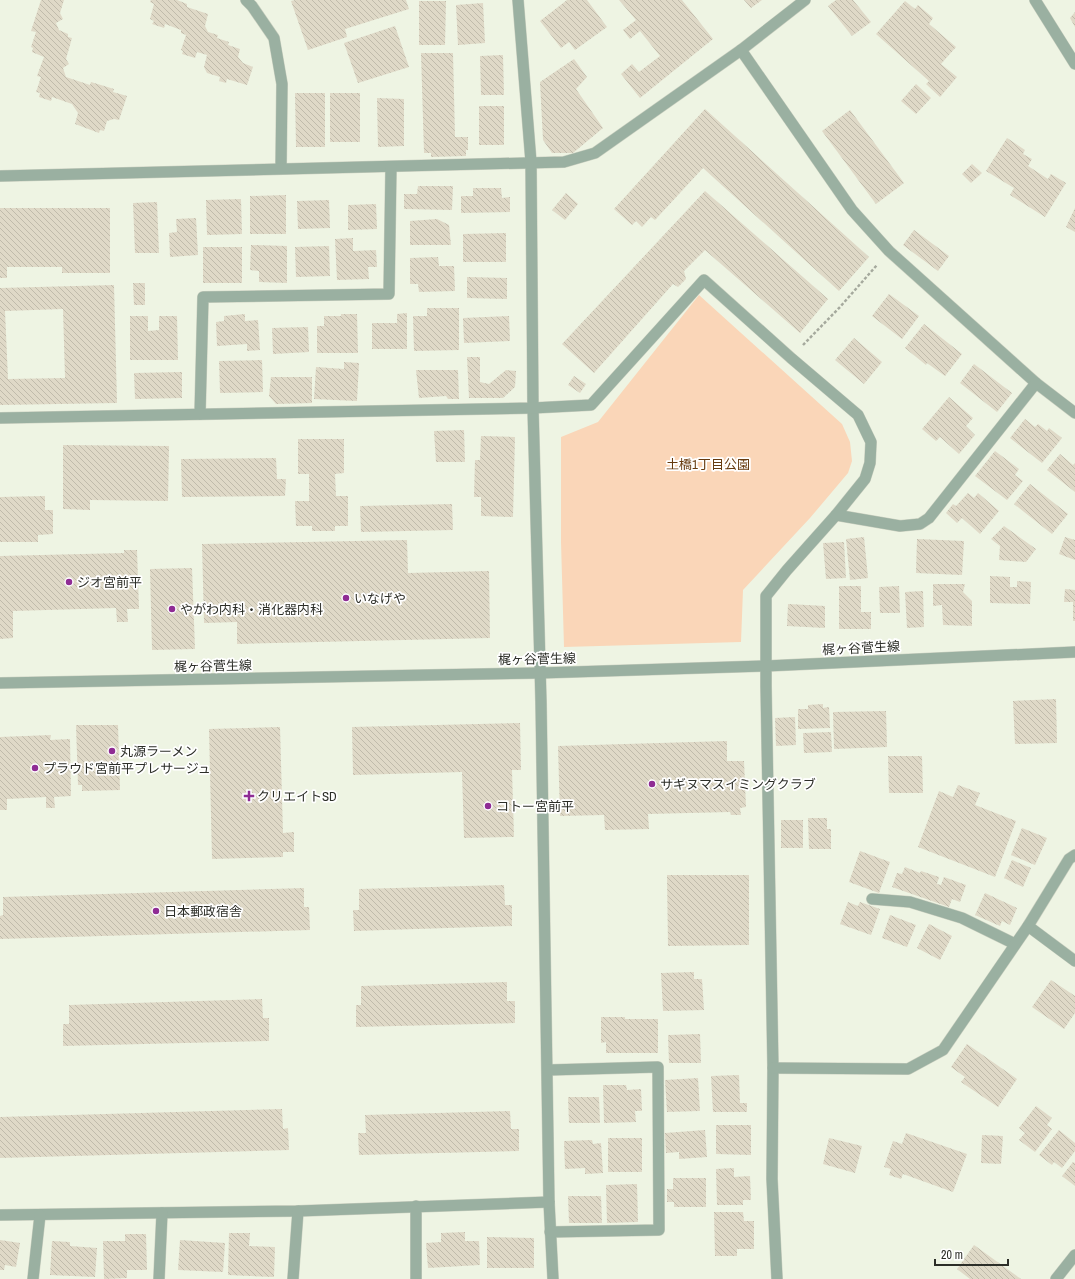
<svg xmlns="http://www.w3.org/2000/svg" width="1075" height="1279" font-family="'Archivo Narrow','Noto Sans JP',sans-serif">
  <defs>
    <pattern id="building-back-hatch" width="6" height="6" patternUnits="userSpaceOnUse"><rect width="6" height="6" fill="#dfd9c7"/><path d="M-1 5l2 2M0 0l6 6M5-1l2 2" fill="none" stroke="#c0bbab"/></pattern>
  </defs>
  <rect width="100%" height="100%" fill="#eef4e3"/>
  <polygon fill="#fad6b8" points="699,295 842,424 850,442 852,461 848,473 810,518 743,590 741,642 564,647 561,542 561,437 598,422"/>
  <g fill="url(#building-back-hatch)" fill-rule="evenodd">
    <polygon points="41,0 64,0 60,13 63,19 56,23 59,30 68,34 68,37 72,38 66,59 69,64 63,68 66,77 90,85 91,82 114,89 113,92 127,96 119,120 114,119 107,121 104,131 100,130 99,133 75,124 78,113 72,104 52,97 51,101 39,97 40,93 36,92 41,77 37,76 44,57 32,52 33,48 31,47 36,32 31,31"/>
    <polygon points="151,0 177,0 187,4 187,7 208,14 205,26 208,32 218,35 217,38 229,42 228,45 240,49 238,57 243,63 253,67 247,85 227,79 226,83 219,81 220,77 207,73 204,67 207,55 197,52 195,58 182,54 183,51 181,50 186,35 181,33 181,30 165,24 164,28 152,24 154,21 150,19 154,4 150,2"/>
    <polygon points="295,0 406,0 409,9 345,29 347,37 308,50 291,1"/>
    <polygon points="567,0 587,0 607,27 575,50 569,42 561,48 540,21"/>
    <polygon points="619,0 682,0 713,39 640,98 621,74 632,64 639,72 660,56 640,31 630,39 623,30 636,20"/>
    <polygon points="744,0 762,0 751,8"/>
    <polygon points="836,0 853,0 871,22 852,36 828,6"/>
    <polygon points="419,1 446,1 445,45 419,45"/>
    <polygon points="905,1 915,9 918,5 933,18 929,24 956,47 941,64 957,77 940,97 926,84 929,81 876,34"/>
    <polygon points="483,3 485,43 458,45 456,5"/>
    <polygon points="1075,12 1075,27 1070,18"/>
    <polygon points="395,26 409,67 358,83 344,43"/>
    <polygon points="421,53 453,53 455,137 468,137 468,150 466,150 466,156 431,157 431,153 424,153"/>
    <polygon points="503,55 504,95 481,95 480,56"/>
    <polygon points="574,59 587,77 576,89 603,128 573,153 552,153 543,140 540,82"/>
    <polygon points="916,84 931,98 916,114 901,101"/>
    <polygon points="295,93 325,93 325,147 296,147"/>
    <rect x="330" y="93" width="30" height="49"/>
    <polygon points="377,98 404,99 404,146 378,147"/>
    <rect x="479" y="106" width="25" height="39"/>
    <polygon points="705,109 869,257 839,291 703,168 655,220 651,217 642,227 636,221 632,225 614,209"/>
    <polygon points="850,110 904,183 876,204 822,131"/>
    <polygon points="1007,138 1025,150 1023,154 1032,159 1028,166 1048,179 1051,174 1066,183 1045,217 1010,195 1014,188 986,171"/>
    <polygon points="972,164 982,173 971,183 962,174"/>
    <polygon points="418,186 453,186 452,210 404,209 404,194 417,194"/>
    <polygon points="473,188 501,188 502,198 510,197 510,212 461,213 461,196 473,196"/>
    <polygon points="705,191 828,299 800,333 705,250 684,271 686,279 678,287 673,284 594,373 562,344"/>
    <polygon points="566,193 578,204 565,220 552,210"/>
    <polygon points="286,195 286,234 250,234 250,196"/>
    <polygon points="241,199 242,234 207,235 206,200"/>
    <polygon points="329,200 330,228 298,229 297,201"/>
    <polygon points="157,202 159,253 135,253 133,203"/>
    <polygon points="376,204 377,229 348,230 348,205"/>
    <polygon points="0,208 110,208 110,273 62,273 62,267 7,267 7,278 0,278"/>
    <polygon points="1075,208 1075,232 1066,227"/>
    <polygon points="196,218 198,255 170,257 169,233 177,232 176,219"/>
    <polygon points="437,219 449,225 451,245 410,245 410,221"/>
    <polygon points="914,230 949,256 938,271 903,245"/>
    <polygon points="506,233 506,262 463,262 463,234"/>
    <polygon points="353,238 353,251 376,250 377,267 368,267 369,279 337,280 335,239"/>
    <polygon points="251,245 287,246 287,283 259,282 259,271 250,270"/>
    <polygon points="329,246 330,276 296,277 295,247"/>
    <rect x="203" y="247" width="39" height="36"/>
    <polygon points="438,257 439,266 454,266 455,291 419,292 418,284 410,284 410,258"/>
    <polygon points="467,277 507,278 507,299 467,298"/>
    <polygon points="133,283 145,283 145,305 134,305"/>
    <path d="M 114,285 L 117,403 L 0,405 L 0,288 ZM 63,309 L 65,378 L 8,379 L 5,311 Z"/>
    <polygon points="889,294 919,316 902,339 872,316"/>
    <polygon points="427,308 459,308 459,350 414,351 413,316 427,316"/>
    <polygon points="407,313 407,349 372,349 372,323 397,323 397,314"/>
    <polygon points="245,314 245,321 258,320 260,350 247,351 247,344 217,346 216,322 224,321 224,316"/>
    <polygon points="341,314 357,314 358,353 317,353 317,326 324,326 324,316 341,316"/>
    <polygon points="130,316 148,316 148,331 159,330 159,316 177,316 178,360 130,360"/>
    <polygon points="509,316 510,341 464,343 463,318"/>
    <polygon points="924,324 962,354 945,376 927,363 926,365 905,348"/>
    <polygon points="308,327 309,352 273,354 272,328"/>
    <polygon points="854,338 882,362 864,384 835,360"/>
    <polygon points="467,357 480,357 480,382 489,384 506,370 516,371 515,387 503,398 469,398"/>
    <polygon points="262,360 263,392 220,393 219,361"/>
    <polygon points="344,362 359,363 357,401 314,399 316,367 344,369"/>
    <polygon points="974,364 1012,393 997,412 960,383"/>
    <polygon points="416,370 458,370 459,399 448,399 446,396 419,398"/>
    <polygon points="182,372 182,398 135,399 134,373"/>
    <polygon points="574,376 586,384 580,393 568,385"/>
    <polygon points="271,377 312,377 312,403 276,404 269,396"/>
    <polygon points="949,397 973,418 966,426 975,435 959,454 940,437 936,441 922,429"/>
    <polygon points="1025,419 1035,427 1038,424 1047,431 1049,428 1062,438 1042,463 1010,438"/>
    <polygon points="464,430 465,462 436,462 434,431"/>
    <polygon points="481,436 515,437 513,517 481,516 481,497 474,497 475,460 480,460"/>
    <polygon points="298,439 344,439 344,473 335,474 336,496 348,496 348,526 335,526 335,531 312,531 312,526 296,526 295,501 309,501 309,474 298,474"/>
    <polygon points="63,445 169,446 168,501 90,500 90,510 63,509"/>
    <polygon points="995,451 1019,469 1015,475 1023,481 1007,500 975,476"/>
    <polygon points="1060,454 1073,465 1075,463 1075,492 1047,470"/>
    <polygon points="276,458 277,479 286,479 285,496 182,497 181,459"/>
    <polygon points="1030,484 1068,514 1052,534 1014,504"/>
    <polygon points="968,493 974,498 978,493 999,511 980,534 962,518 957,523 946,513 953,504 956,506"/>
    <polygon points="45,496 45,510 53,510 53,534 38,535 38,542 0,542 0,497"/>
    <polygon points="452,504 453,530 361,532 360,506"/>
    <polygon points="1004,526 1036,549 1026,562 999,560 1000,546 991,539"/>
    <polygon points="864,537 868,578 850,580 846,539"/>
    <polygon points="1065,537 1075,540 1075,560 1059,554"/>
    <polygon points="917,539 964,541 962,575 916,573"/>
    <polygon points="407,540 408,573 489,571 490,638 237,644 237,622 204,623 202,544"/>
    <polygon points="844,542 846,578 826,579 823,543"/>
    <polygon points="124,550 137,550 139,609 127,609 128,622 117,622 116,608 13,611 13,638 0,639 0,556 124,553"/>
    <polygon points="192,568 195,649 152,650 150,569"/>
    <polygon points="990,576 1010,577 1010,587 1017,587 1017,581 1031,582 1030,604 990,603"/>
    <polygon points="933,584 965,584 963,592 972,601 972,626 943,625 942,605 933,606"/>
    <polygon points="839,586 861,586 861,612 871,612 871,629 839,629"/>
    <polygon points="899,586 900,613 880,613 879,587"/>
    <polygon points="1065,589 1075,590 1075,621 1073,621 1073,602 1064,602"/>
    <polygon points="923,591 924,627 907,628 905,592"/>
    <polygon points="788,604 825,606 825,628 787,626"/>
    <polygon points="1056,699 1057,743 1015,744 1013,701"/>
    <polygon points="823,704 823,708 829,707 830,728 798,729 798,709 808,709 808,705"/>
    <polygon points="886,711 887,747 834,749 833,712"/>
    <polygon points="795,717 796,745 776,746 775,718"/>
    <polygon points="520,723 521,770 512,770 514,837 464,838 462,772 353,775 352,727"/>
    <polygon points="76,725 118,725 120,790 82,791 82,785 78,785"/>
    <polygon points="280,727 283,833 294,832 294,852 283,852 283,857 212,859 209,729"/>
    <polygon points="831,732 832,752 804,753 803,733"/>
    <polygon points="51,735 50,740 70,739 71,796 54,797 55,808 46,808 46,797 7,799 7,810 0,810 0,737"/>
    <polygon points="727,741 727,761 744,761 746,807 740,808 741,815 731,815 730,812 648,814 649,829 605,830 604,815 560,816 558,746"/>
    <polygon points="888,756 922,756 923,793 889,793"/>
    <polygon points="958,785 980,793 975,805 1016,821 995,877 918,847 939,791 953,797"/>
    <polygon points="808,818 827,818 827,829 831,829 831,849 809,849"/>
    <rect x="781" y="820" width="22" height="28"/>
    <polygon points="1022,828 1047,838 1035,865 1011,855"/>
    <polygon points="860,851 890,862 879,893 849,882"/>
    <polygon points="1012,860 1031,868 1023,887 1004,878"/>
    <polygon points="905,867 920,873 921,871 939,877 937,884 941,885 944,877 966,885 960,902 952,899 949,907 892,887 897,873 902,874"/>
    <polygon points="667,875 749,875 749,945 668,946"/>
    <polygon points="504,885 505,905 512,905 512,926 354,931 353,910 359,910 359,889"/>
    <polygon points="304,888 304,907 309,907 310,930 0,939 0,916 3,915 3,897"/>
    <polygon points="985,893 1017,908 1010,925 1002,921 1000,926 975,915"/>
    <polygon points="848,902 858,906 860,902 880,909 871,935 840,924"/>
    <polygon points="890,915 916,925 907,947 882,938"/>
    <polygon points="929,924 952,936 940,960 917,948"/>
    <polygon points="694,972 694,979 702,979 704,1010 663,1011 661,973"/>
    <polygon points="1051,980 1075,996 1075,1013 1064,1029 1032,1007"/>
    <polygon points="507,982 507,1001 515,1001 515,1023 356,1027 356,1005 361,1005 361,986"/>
    <polygon points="262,999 263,1018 269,1018 269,1041 63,1046 63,1024 69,1024 69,1005"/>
    <polygon points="601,1017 625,1017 625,1019 658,1019 658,1053 606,1053 606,1042 601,1043"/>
    <polygon points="700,1034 701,1063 669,1063 668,1035"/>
    <polygon points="967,1044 1017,1079 998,1107 961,1082 965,1077 951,1067"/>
    <polygon points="739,1075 740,1103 747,1103 747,1112 713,1112 711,1076"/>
    <polygon points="698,1078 700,1111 667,1112 665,1080"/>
    <polygon points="603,1085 626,1085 627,1090 641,1089 642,1111 635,1111 636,1122 604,1123"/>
    <polygon points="568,1097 599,1097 600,1123 569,1123"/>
    <polygon points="1036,1106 1052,1118 1047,1125 1052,1129 1035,1152 1019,1140 1025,1133 1019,1128"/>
    <polygon points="282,1109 283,1129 288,1128 289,1150 0,1158 0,1117"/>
    <polygon points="510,1111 511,1129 519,1129 519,1151 359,1155 358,1133 366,1133 365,1115"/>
    <polygon points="716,1125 751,1125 751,1155 716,1154"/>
    <polygon points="705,1130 707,1157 679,1159 679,1152 666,1153 665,1133"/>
    <polygon points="1059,1130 1075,1143 1075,1151 1062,1168 1054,1162 1052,1165 1039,1155"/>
    <polygon points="906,1133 967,1154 953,1192 903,1174 901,1179 889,1175 891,1169 884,1167 893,1141 902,1144"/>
    <polygon points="982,1135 1003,1136 1001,1164 981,1163"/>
    <rect x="608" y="1138" width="34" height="34"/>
    <polygon points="829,1138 862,1146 855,1173 823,1164"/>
    <polygon points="592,1140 593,1144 601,1143 603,1173 585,1174 585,1168 565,1169 564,1141"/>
    <polygon points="1073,1162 1075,1163 1075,1186 1062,1176"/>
    <polygon points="734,1168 734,1177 750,1176 751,1200 743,1200 743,1205 717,1205 716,1169"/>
    <polygon points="673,1178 706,1178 706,1207 674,1207 674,1202 667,1202 667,1189 673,1189"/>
    <polygon points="637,1184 638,1222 607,1223 606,1185"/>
    <polygon points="568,1196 601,1196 602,1223 569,1223"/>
    <polygon points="714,1212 743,1212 744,1221 754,1221 754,1249 737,1249 737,1256 715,1256"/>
    <polygon points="465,1232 465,1241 479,1241 480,1265 428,1268 426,1243 441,1242 441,1233"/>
    <polygon points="229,1233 250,1233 249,1246 275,1247 274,1277 228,1275"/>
    <polygon points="125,1234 146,1234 147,1270 127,1270 127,1278 104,1279 103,1241 125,1241"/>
    <polygon points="487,1237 534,1238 534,1268 487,1268"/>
    <polygon points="0,1240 20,1243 16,1267 5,1265 4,1270 0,1270"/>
    <polygon points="180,1240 225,1243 223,1272 178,1270"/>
    <polygon points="52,1241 70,1242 70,1246 97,1248 95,1277 50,1275"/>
    <polygon points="974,1245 1021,1279 970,1279 957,1269"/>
  </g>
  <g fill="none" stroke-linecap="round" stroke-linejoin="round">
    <defs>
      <polyline id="service" points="872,899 910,902 962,918 1015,944"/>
      <g id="minor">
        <polyline points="246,0 252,6 274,38 282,84 281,168"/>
        <polyline points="518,0 531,162 533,408 541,702 549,1202 553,1279"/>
        <polyline points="1035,0 1075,64"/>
        <polyline points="741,50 852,210 889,251 1036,383 1075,413"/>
        <polyline points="0,176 564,162 595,153 741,50 805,0"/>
        <polyline points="200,414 203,297 389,294 391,167"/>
        <polyline points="0,418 533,408 591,405 704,280 791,358 858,415 871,442 870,463 865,479 836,515 787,570 766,596 766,686 773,1068 772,1179 777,1279"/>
        <polyline points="836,515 900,526 920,524 929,518 1036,383"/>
        <polyline points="1028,926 1075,961"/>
        <polyline points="773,1068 908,1069 943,1050 1028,926 1069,859 1075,855"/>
        <polyline points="548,1070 658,1067 659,1230 550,1232"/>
        <polyline points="0,1215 298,1211 549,1202"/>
        <polyline points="33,1279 40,1215"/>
        <polyline points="159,1279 162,1213"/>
        <polyline points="293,1279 298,1211"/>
        <polyline points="416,1279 416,1206"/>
        <polyline points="1056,1279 1075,1255"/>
      </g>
      <polyline id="tertiary" points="0,683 540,673 766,666 1075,652"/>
    </defs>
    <use href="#service" stroke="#cbd0c1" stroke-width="12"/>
    <use href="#minor" stroke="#cbd0c1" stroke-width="12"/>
    <use href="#tertiary" stroke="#cbd0c1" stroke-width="12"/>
    <polyline stroke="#a5a99d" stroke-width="2.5" stroke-dasharray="3 2" stroke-linecap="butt" points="803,345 840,307 877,265"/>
    <use href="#service" stroke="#9ab0a1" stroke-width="11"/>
    <use href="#minor" stroke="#9ab0a1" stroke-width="11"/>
    <use href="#tertiary" stroke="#9ab0a1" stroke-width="11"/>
  </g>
  <g fill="#8f2c94" stroke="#fff" stroke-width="1.5">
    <circle cx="69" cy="582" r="4"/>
    <circle cx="346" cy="598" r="4"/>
    <circle cx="172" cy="609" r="4"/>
    <circle cx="112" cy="751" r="4"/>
    <circle cx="35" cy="768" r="4"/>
    <circle cx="652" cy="784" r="4"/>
    <path d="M247 790h4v4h4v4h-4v4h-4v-4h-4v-4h4z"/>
    <circle cx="488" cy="806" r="4"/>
    <circle cx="156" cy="911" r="4"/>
  </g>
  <g text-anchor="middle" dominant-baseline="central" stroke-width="3.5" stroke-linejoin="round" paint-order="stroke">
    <g font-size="13" fill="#663a0e" stroke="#fff">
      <text x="708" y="464">土橋1丁目公園</text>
    </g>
    <g font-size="13" fill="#2c2e28" stroke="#fff" text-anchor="start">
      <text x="77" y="582">ジオ宮前平</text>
      <text x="354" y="598">いなげや</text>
      <text x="180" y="609">やがわ内科・消化器内科</text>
      <text x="120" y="751">丸源ラーメン</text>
      <text x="43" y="768">プラウド宮前平プレサージュ</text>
      <text x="660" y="784">サギヌマスイミングクラブ</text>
      <text x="257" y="796">クリエイトSD</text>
      <text x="496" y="806">コトー宮前平</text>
      <text x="164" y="911">日本郵政宿舎</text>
    </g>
    <g font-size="13" fill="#2c2e28" stroke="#fff">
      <text transform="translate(861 648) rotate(-3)">梶ヶ谷菅生線</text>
      <text transform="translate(537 659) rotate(-1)">梶ヶ谷菅生線</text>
      <text transform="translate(213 666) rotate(-1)">梶ヶ谷菅生線</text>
    </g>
  </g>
  <path d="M935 1259v6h73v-6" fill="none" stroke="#2c2e28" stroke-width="2"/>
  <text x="941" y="1259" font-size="12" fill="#2c2e28" stroke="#ffffff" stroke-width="3" paint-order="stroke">20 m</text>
</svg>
